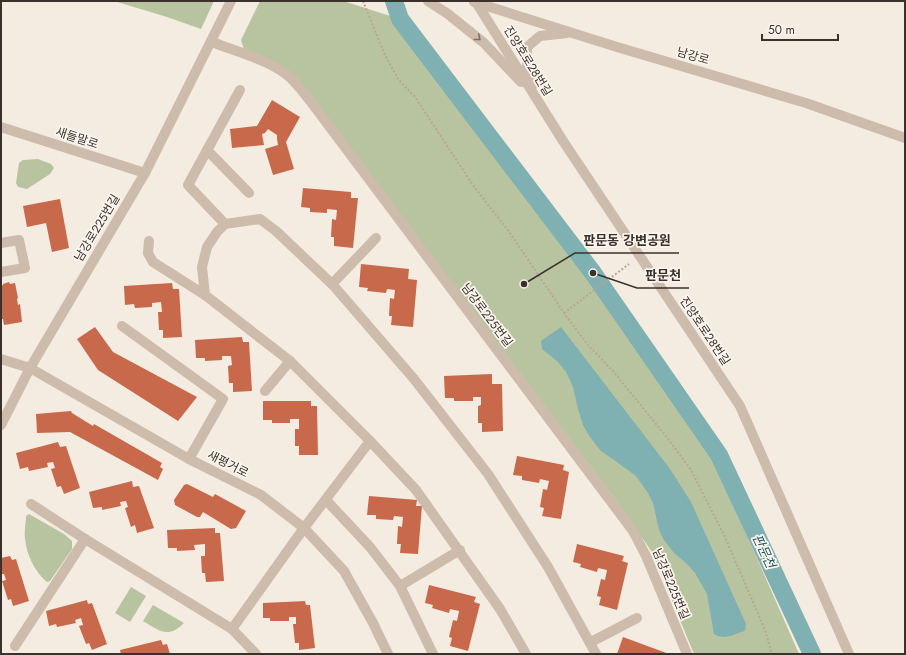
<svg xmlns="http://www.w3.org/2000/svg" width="906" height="655" font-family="Jost,'Noto Sans KR',sans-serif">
  <rect width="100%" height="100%" fill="#f4ebe1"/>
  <g fill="#b8c4a0">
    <polygon points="114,1 214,1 201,29 167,17"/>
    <polygon points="260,1 343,1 400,19 698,424 799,654 694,654 652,552 615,499 298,79 244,49 241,40"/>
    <polygon points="38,159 51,164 54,168 50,174 27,189 18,187 16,183 19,163 23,160"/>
    <path d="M 29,514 L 64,534 L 72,541 L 72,549 L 50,581 L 47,582 C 35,572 26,554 25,538 C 24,531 26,523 26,516 Z"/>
    <polygon points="131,587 146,596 130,622 115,613"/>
    <path d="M 153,605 L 184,623 C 168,639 160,631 143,621 Z"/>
  </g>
  <path fill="#7fb0b2" d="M 561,327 L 670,469 L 691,502 L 746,624 L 745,631 C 734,634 724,641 714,634 L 707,594 L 695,573 L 687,564 L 674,553 L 664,540 L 659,530 L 653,503 L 648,493 L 636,476 L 600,450 L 590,437 L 583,425 L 578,409 L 573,387 L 566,372 L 557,361 L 542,349 L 541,341 Z"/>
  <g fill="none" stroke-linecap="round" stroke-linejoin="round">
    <polyline stroke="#7fb0b2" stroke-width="18" points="394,1 400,19 593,273 719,455 812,654"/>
  </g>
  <g fill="#c8694b">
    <polygon points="272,100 300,117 286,142 294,169 273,175 265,149 278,145 277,139 277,135 268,129 265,133 262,134 264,145 232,148 230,129 257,126"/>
    <polygon points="303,188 351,192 351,198 358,198 353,248 334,246 334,237 331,237 332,219 336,220 337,210 327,209 327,213 310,212 310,208 301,207"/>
    <polygon points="60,199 69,248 52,252 46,223 27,227 23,206"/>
    <polygon points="361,264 409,269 408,279 417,280 413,327 391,325 392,316 389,316 390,298 394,299 395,290 387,289 386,293 367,291 368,288 359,287"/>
    <polygon points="9,282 10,284 15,283 18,298 17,299 18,305 20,304 22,322 4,325 3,319 1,319 1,286 3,285 3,284"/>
    <polygon points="172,283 173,289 179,289 182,337 163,338 163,330 159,330 158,312 162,312 161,302 152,303 152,307 135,308 134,304 125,305 124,286"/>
    <polygon points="95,327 113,352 197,397 178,421 98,370 77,339"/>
    <polygon points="242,337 243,342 249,342 252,391 233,392 233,383 229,383 228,366 232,365 231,356 222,356 222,360 205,361 205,358 196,358 195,340"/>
    <polygon points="492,374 492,384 502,384 503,431 482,432 482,423 478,423 478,406 481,405 481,397 473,397 473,401 454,401 454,398 445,398 444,376"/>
    <polygon points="263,401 311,401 311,406 317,406 318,455 299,455 299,446 295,446 295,429 299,429 299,419 290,419 290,423 272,423 272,420 263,420"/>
    <polygon points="71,411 72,413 93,426 94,424 162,463 160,467 163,469 158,480 70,432 37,433 36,414"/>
    <polygon points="58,442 60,447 66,446 80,488 64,494 61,486 57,487 51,469 55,468 53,462 47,463 48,467 29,471 28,467 20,469 16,453"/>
    <polygon points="517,456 564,465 563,470 569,472 561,519 542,516 544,508 540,507 543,489 547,490 549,481 540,479 539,483 522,480 522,476 513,475"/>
    <polygon points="132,481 133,487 139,486 154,528 137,533 135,525 131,527 125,508 128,507 126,501 120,502 121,506 102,510 102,507 93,508 89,492"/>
    <polygon points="187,484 213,497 215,494 246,511 236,528 231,529 203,512 200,517 197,517 175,505 174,500 184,485"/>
    <polygon points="369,496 417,500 416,506 422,506 418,554 400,553 401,544 397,544 398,526 402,527 403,517 394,516 393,520 376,519 376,515 367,515"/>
    <polygon points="215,528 215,533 220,533 224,581 206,582 205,573 202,573 201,556 205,556 205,544 194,545 195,550 177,551 177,548 168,548 167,530"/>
    <polygon points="577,544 624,556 622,561 628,563 617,610 599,605 601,597 597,596 601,579 605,580 607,570 598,568 597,572 580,567 581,564 573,562"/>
    <polygon points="10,556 12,560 16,559 29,601 13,606 11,599 8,600 2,581 6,580 4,574 1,574 1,558"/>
    <polygon points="429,585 476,597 474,602 480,604 468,651 450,646 452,638 449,637 453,620 457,621 459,611 450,609 449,613 432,608 433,605 425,603"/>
    <polygon points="87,600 88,604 92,603 107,644 92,650 89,643 86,644 79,626 83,625 81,618 75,620 76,623 57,627 56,624 49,626 46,611"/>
    <polygon points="305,601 306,605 310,605 315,648 299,650 299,643 295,643 293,624 296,624 296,617 289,617 289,621 270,621 270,618 263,618 263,603"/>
    <polygon points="623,637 669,654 617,654"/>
    <polygon points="161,640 163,645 167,644 170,654 121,654 120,650"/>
  </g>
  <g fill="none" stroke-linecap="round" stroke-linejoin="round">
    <g stroke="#b9a596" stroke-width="2" stroke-dasharray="2 2" stroke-linecap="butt">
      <polyline points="363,1 384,53 398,79 415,97 475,188 510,233 564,313 588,345 613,371 669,440 691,470 725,537 765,630 772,654"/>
      <polyline points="564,313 629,264"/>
    </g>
    <g stroke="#cdbbac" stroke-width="10">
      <polyline points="428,1 448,14 484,43 521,82"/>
      <polyline points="474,2 617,47 806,103 905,138"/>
      <polyline points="476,2 563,141 740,406 849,654"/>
      <path d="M 212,42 C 235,51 265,59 286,74 C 296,82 303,92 311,102 L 633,531 L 646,556 L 687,654"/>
      <polyline points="532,86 527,68 527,47 540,36 567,33"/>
      <polyline points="1,127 145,173"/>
      <polyline points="207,150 249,193"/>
      <polyline points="225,224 188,185 240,90"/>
      <polyline points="149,241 148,253 153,262 205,295"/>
      <polyline points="1,243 19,240 25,268 1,272"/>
      <polyline points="332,284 376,238"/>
      <polyline points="122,326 223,399 189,459"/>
      <polyline points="1,359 30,368 189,459 261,495 304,528 344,571 373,623 388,654"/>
      <polyline points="265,391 290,361"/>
      <polyline points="1,425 30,368 145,173 231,1"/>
      <polyline points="326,500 370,547 400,586 433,654"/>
      <polyline points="31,504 85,539 232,629 304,528 370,441"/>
      <polyline points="400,586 460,550"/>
      <polyline points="232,629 256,654"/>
      <polyline points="591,642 637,618"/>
      <polyline points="15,646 85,539"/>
      <polyline points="526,654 500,609 416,490 370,441 290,361 205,295 202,267 207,247 217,232 225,224 260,219 276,231 333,285 414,379 488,474 548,567 596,654"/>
    </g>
  </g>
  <defs><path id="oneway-chevron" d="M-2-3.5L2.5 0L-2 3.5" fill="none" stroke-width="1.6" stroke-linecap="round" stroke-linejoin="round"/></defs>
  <use stroke="#7d6f65" href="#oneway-chevron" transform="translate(478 38) rotate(39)"/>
  <g text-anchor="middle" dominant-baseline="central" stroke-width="3.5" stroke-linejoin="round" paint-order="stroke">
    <g font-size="12" fill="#3b302b" stroke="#fbf5ee">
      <text transform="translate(693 56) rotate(16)">남강로</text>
      <text transform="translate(528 61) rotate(58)">진양호로28번길</text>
      <text transform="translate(77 138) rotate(18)">새들말로</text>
      <text transform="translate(97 228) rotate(-59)">남강로225번길</text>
      <text transform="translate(487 315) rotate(53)">남강로225번길</text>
      <text transform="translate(705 331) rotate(56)">진양호로28번길</text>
      <text transform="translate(228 464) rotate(27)">새평거로</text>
      <text transform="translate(671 584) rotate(67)">남강로225번길</text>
    </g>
    <g font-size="13" font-style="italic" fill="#1f5a5e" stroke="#fbf5ee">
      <text transform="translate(764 551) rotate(65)">판문천</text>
    </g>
  </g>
  <path fill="none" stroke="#3b302b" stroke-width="1.5" d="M524 284L575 253H679M593 273L637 288H689"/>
  <g fill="#3b302b" stroke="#fbf5ee" stroke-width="1.5">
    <circle cx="524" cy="284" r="4"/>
    <circle cx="593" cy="273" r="4"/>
  </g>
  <g font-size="13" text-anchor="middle" font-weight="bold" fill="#3b302b" stroke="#fbf5ee" stroke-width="3.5" stroke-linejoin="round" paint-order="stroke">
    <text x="627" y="245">판문동 강변공원</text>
    <text x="663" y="280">판문천</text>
  </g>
  <rect width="906" height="655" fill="none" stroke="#3b302b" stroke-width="4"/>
  <path d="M762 34v6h76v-6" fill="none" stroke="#3b302b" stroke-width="2"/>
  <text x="768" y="34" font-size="12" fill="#3b302b" stroke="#fbf5ee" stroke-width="3" paint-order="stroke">50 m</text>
</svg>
